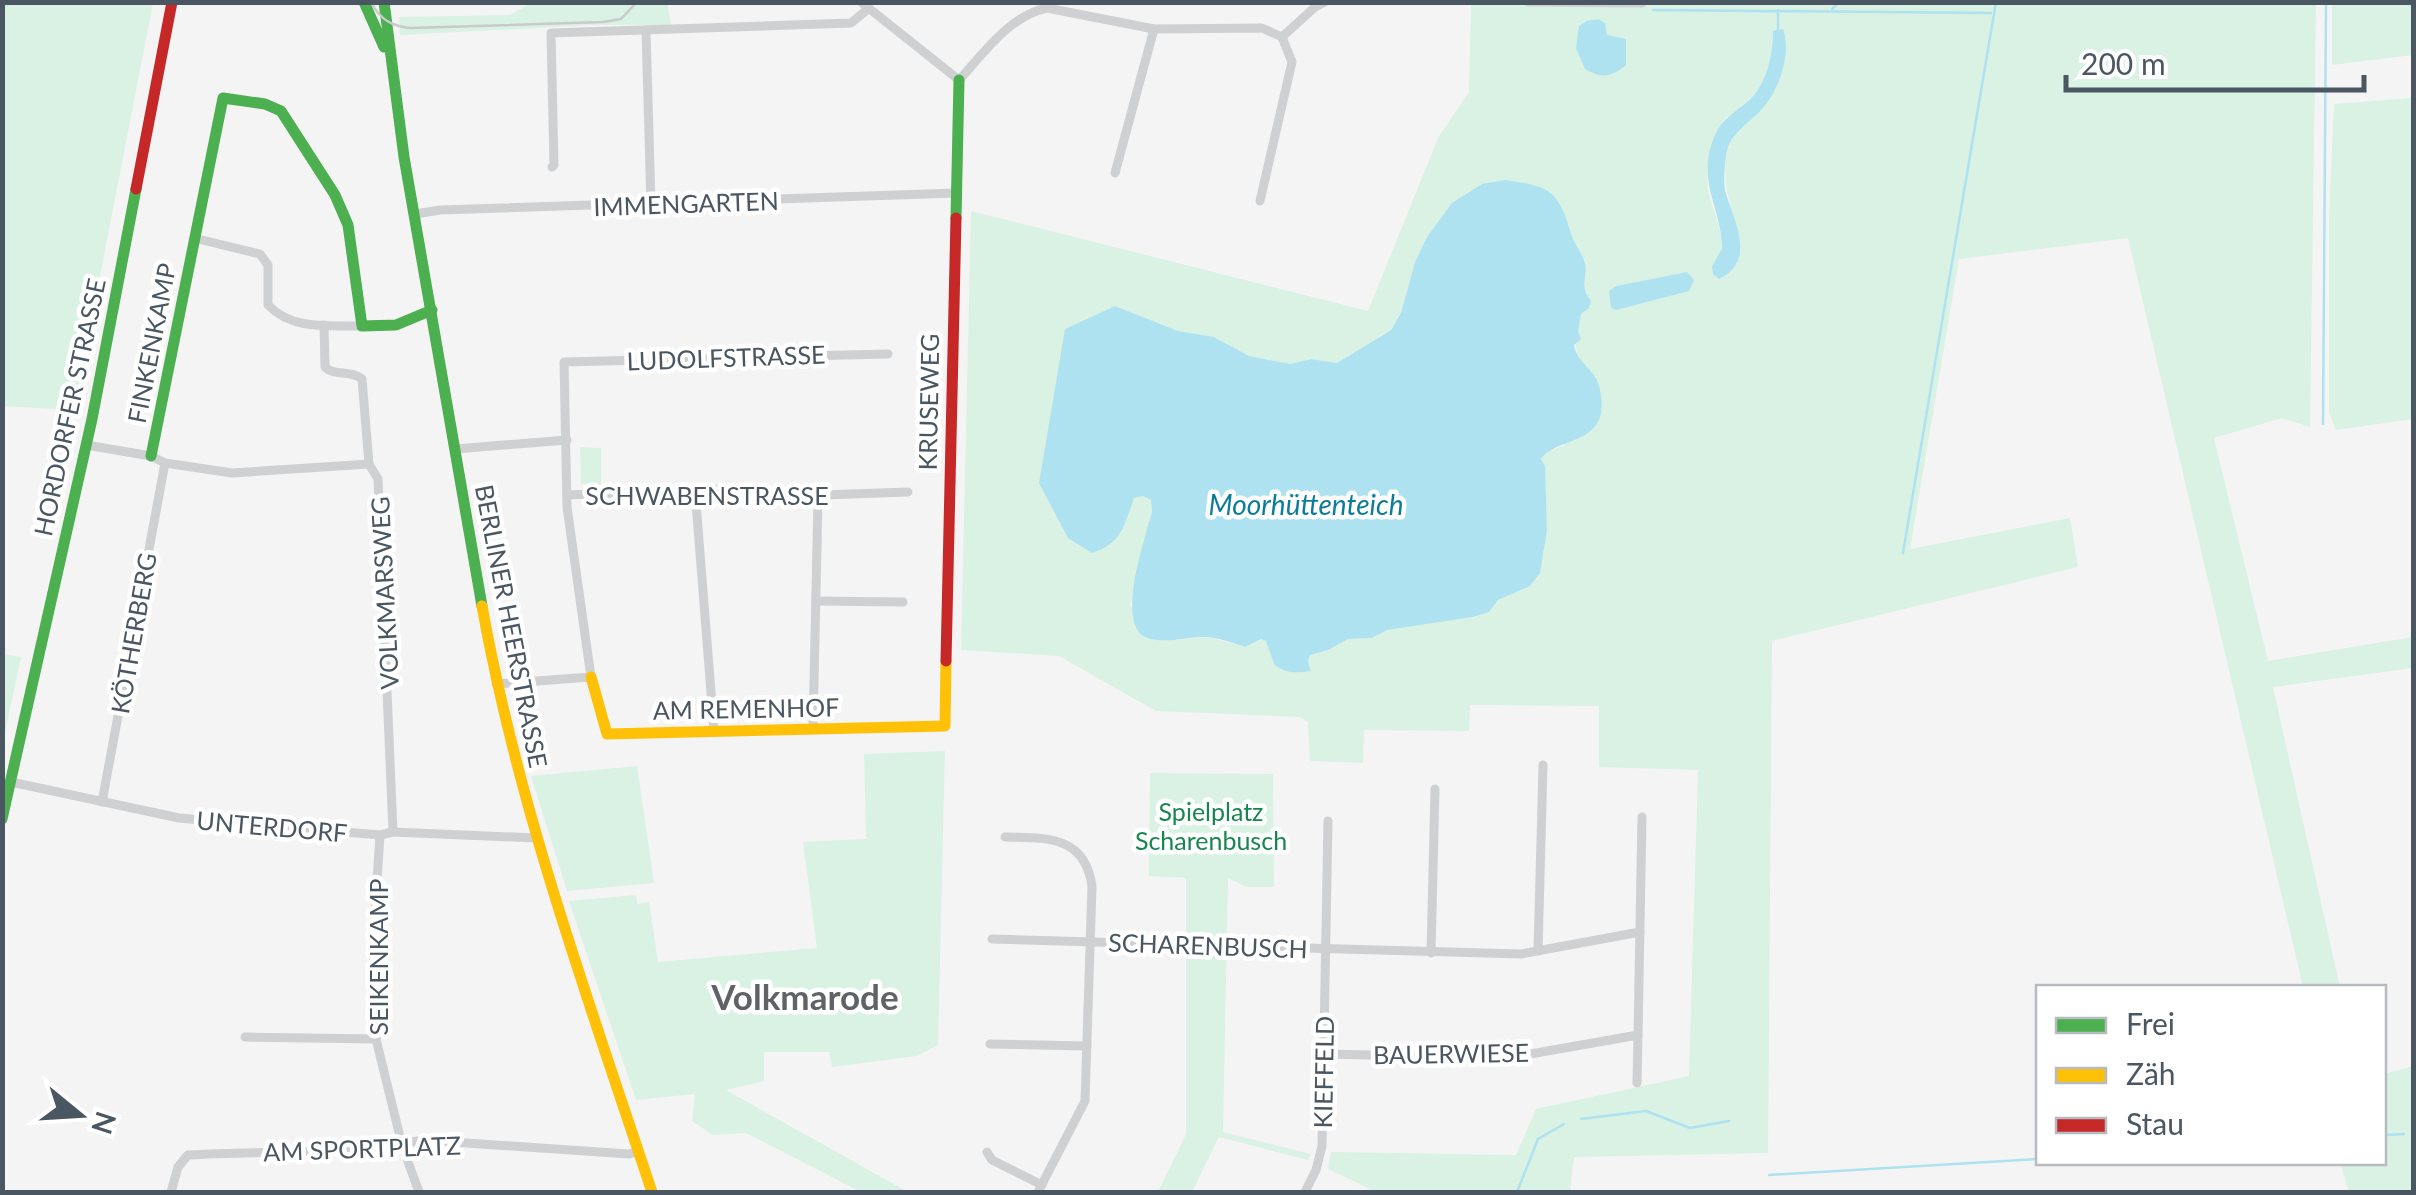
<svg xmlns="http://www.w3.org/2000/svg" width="2416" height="1195" font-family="Lato,sans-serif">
  <rect width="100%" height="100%" fill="#f4f4f4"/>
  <g fill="#d9f2e3" fill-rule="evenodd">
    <polygon points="667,2 671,25 592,25 400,35 399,17 510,15 531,3"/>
    <polygon points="2,3 153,3 74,410 3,406"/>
    <path d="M 1471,3 L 2316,3 L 2310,427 L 2282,418 L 2214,438 L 2268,661 L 2413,637 L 2413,668 L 2273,687 L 2340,987 L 2303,987 L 2128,238 L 1959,259 L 1910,549 L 2070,518 L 2078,567 L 1772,641 L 1768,1153 L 1574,1157 L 1570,1192 L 1376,1192 L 1328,1169 L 1331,1152 L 1516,1155 L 1536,1109 L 1689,1076 L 1698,770 L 1599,767 L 1599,706 L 1470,705 L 1469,731 L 1364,730 L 1363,763 L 1310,761 L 1308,722 L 1300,717 L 1156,711 L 1059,656 L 961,650 L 971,211 L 1368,311 L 1438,138 L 1469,92 ZM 1773,32 L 1786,39 C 1784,64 1778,91 1760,111 C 1750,122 1734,129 1729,145 C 1717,181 1736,215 1741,251 L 1721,255 C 1724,232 1714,215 1709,193 C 1704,173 1711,142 1722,124 C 1726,116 1738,110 1745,103 C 1766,86 1773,57 1773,32 ZM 1505,180 C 1548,186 1559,193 1571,235 C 1574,245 1583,253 1585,263 C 1588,278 1580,286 1591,300 L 1589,308 L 1581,314 C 1578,332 1570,347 1583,363 L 1564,446 L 1545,452 L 1541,459 L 1545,479 L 1547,531 L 1540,573 L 1530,586 L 1498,600 L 1489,612 L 1473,617 L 1387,630 L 1372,638 L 1348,639 L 1328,650 L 1310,655 L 1308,662 L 1311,670 L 1274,664 L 1266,640 L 1261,639 L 1245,647 L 1208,637 L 1176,640 L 1130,606 L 1152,511 L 1151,500 L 1143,496 L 1134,498 L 1115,306 L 1178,331 L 1214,337 L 1249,356 L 1290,364 L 1311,359 L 1337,363 L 1390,330 L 1401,314 L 1415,262 L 1427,237 L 1452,204 ZM 1687,272 L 1689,291 L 1616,286 Z"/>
    <polygon points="2332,3 2413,3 2413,55 2332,65"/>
    <polygon points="2413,98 2413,419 2336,430 2329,412 2329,219 2334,104"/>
    <polygon points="580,447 601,448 601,485 581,484"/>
    <polygon points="3,654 21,657 3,742 2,654"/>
    <polygon points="945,751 938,1045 917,1056 832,1067 829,1052 764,1052 764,1081 726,1090 908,1192 861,1192 746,1133 713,1135 692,1121 695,1094 636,1100 569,901 636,895 637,904 649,902 658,962 817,948 803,842 866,839 864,754"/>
    <polygon points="637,766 654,883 567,891 531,776"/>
    <polygon points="1150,773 1273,774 1274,887 1246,887 1228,878 1223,1132 1311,1154 1308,1160 1219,1137 1192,1192 1158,1192 1186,1134 1186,878 1149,876"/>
    <polygon points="2413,1066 2413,1192 2349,1192 2340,1163 2384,1162 2384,1074"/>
  </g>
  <g fill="#aee2f0">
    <path d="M 1598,19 L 1605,23 L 1607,35 L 1626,39 L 1626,65 C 1612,77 1601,79 1585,69 L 1576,48 L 1579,26 L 1587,21 Z"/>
    <path d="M 1783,29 C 1792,54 1779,90 1762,109 C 1749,124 1732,131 1727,151 C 1725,162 1723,178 1725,190 C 1733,220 1758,260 1719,279 L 1713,274 L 1712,266 L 1722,249 C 1722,207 1695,181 1715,135 C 1721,120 1735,112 1747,102 C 1766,86 1773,56 1773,31 Z"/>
    <path d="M 1505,180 C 1549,186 1559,190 1571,234 C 1574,244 1582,252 1585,263 C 1588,278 1579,286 1591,300 L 1589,308 L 1581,314 L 1578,331 L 1581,339 L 1574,345 C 1577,363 1595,369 1599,386 C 1615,447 1557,435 1541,459 L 1545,466 L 1547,531 L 1540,573 L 1530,586 L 1498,600 L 1489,612 L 1473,617 L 1387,630 L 1372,638 L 1348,639 L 1328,650 L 1310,655 L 1308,662 L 1311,671 C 1296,673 1286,674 1274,664 L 1266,641 L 1261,639 L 1245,647 C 1233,643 1220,638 1207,637 C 1188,636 1164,645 1145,637 C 1115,622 1146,537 1152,511 L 1151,500 L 1143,496 L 1134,498 C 1124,526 1122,543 1092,553 L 1068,538 L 1039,483 L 1065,329 L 1115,306 L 1178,331 L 1214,337 L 1249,356 L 1290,364 L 1311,359 L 1337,363 L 1391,330 L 1401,313 L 1415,262 L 1427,237 L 1452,203 L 1482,184 Z"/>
    <polygon points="1687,272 1694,280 1689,291 1616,310 1611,308 1609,291 1616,286"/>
  </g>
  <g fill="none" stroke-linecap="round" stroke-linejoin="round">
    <g stroke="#aee2f0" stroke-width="2.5">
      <polyline points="1832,9 1839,2"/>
      <polyline points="1653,10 1991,13"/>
      <polyline points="1778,32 1778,10"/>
      <polyline points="2323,424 2326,2"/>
      <polyline points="1903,553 1996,2"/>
      <polyline points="1581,1119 1646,1111 1690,1128 1729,1121"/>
      <polyline points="2384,1135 2404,1134"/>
      <polyline points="1769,1175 2038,1159"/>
      <polyline points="1517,1192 1538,1139 1564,1124"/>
    </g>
    <g stroke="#ced0d2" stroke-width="9">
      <path d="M 861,2 L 959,80 C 984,53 1009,16 1047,8 L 1154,29 L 1262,28 L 1282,37"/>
      <polyline points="1528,2 1642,3"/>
      <polyline points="646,30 651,205"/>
      <polyline points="1282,37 1315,7 1325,2"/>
      <polyline points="552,167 554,165 551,33 851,23 868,9"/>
      <polyline points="1115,173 1154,29"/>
      <polyline points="1260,201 1292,62 1282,37"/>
      <polyline points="415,214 440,210 956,193"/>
      <path d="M 194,238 L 260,254 L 268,265 L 268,305 C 293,331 329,325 362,326"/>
      <path d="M 324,325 L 325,367 C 335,377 350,369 362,379 L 369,464 L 378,479 L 393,832"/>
      <polyline points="86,445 151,456 165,463 232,473 369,464"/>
      <polyline points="455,449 567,440"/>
      <polyline points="695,490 714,730"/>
      <polyline points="567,495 724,489 818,500 823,495 908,492"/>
      <polyline points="816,601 903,602"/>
      <polyline points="496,684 591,677 567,507 564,362 888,354"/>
      <polyline points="813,728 818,500"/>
      <polyline points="11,782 179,818 380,835 393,832 535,838"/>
      <polyline points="102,802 165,463"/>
      <polyline points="380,835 373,943 376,1039 402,1145 419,1192"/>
      <path d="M 1005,837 C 1046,838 1085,835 1092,886 L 1085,1101 L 1038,1192"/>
      <polyline points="992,939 1521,954 1640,932"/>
      <polyline points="1538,951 1543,765"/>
      <polyline points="1431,953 1435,789"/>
      <polyline points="245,1037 376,1039"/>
      <polyline points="990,1044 1087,1046"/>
      <polyline points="1323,1054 1508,1058 1638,1035 1642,817"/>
      <polyline points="1637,1083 1638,1035"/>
      <polyline points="987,1152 992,1160 1042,1185"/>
      <path d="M 171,1192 L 178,1167 L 188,1155 C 267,1150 345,1156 423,1140 L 629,1154 L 638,1151"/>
      <polyline points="1305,1192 1316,1170 1322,1146 1328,821"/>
    </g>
    <g stroke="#4caf50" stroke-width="11">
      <polyline points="364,2 384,47"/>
      <polyline points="384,2 404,157 482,606"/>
      <polyline points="956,218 959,80"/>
      <polyline points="151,456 223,98 265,104 281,111 335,195 348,225 362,326 396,325 432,310"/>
      <polyline points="2,819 92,419 136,189"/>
    </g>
    <g stroke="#ffc107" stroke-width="11">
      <path d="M 482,606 C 518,807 588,999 652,1192"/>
      <polyline points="591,677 607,734 945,726 946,661"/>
    </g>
    <g stroke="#c62828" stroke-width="11">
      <polyline points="136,189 172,2"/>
      <polyline points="946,661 956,218"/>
    </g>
    <path stroke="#c9cacc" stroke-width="2.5" d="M 371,2 C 380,20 392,26 410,28 L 603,22 L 621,19 L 637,2"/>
  </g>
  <g text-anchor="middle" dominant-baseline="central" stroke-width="9" stroke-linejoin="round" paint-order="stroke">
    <g font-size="25" fill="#4a5661" stroke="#fff">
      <text transform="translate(686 203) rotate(-2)">IMMENGARTEN</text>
      <text transform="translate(151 343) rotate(-79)">FINKENKAMP</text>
      <text transform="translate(726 357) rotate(-2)">LUDOLFSTRASSE</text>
      <text transform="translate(928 402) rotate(-89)">KRUSEWEG</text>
      <text transform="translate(69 407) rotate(-78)">HORDORFER STRASSE</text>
      <text x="707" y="495">SCHWABENSTRASSE</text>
      <text transform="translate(384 593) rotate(-93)">VOLKMARSWEG</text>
      <text transform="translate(512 626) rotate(79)">BERLINER HEERSTRASSE</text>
      <text transform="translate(133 633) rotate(-80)">KÖTHERBERG</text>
      <text transform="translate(746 708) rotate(-1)">AM REMENHOF</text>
      <text transform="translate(272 826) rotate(5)">UNTERDORF</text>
      <text transform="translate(1208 945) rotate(2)">SCHARENBUSCH</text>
      <text transform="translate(378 957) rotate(-90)">SEIKENKAMP</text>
      <text transform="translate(1451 1053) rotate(-1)">BAUERWIESE</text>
      <text transform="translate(1323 1072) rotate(-89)">KIEFFELD</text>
      <text transform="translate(362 1148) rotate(-2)">AM SPORTPLATZ</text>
    </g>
    <g font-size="25" fill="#17864f" stroke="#fff">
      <text x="1211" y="811">Spielplatz<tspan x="1211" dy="29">Scharenbusch</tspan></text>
    </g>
    <g font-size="28" font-style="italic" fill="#0c7c9b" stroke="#fff">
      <text x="1306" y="504">Moorhüttenteich</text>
    </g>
    <g font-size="35" font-weight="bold" fill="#5f6368" stroke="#fff">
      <text x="805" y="996">Volkmarode</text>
    </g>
  </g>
  <rect width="2416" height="1195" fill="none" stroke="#4a5661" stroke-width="10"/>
  <rect x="2036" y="985" width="350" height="180" fill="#ffffff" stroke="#b7bbc0" stroke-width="2.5"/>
  <rect x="2056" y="1018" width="50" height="15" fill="#4caf50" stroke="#b7bbc0" stroke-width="2.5"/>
  <text x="2126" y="1035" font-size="30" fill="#4a5661">Frei</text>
  <rect x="2056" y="1068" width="50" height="15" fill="#ffc107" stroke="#b7bbc0" stroke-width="2.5"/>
  <text x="2126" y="1085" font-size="30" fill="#4a5661">Zäh</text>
  <rect x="2056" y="1118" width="50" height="15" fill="#c62828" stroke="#b7bbc0" stroke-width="2.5"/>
  <text x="2126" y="1135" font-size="30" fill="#4a5661">Stau</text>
  <g transform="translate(80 1115) rotate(108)" stroke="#ffffff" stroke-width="8" paint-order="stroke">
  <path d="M0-8L18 38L0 25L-18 38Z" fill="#4a5661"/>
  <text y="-15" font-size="28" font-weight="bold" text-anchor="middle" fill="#4a5661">N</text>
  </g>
  <path d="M2066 75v15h298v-15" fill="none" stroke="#4a5661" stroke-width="5"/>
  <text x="2081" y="75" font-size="30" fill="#4a5661" stroke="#ffffff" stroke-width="8" paint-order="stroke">200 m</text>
</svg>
